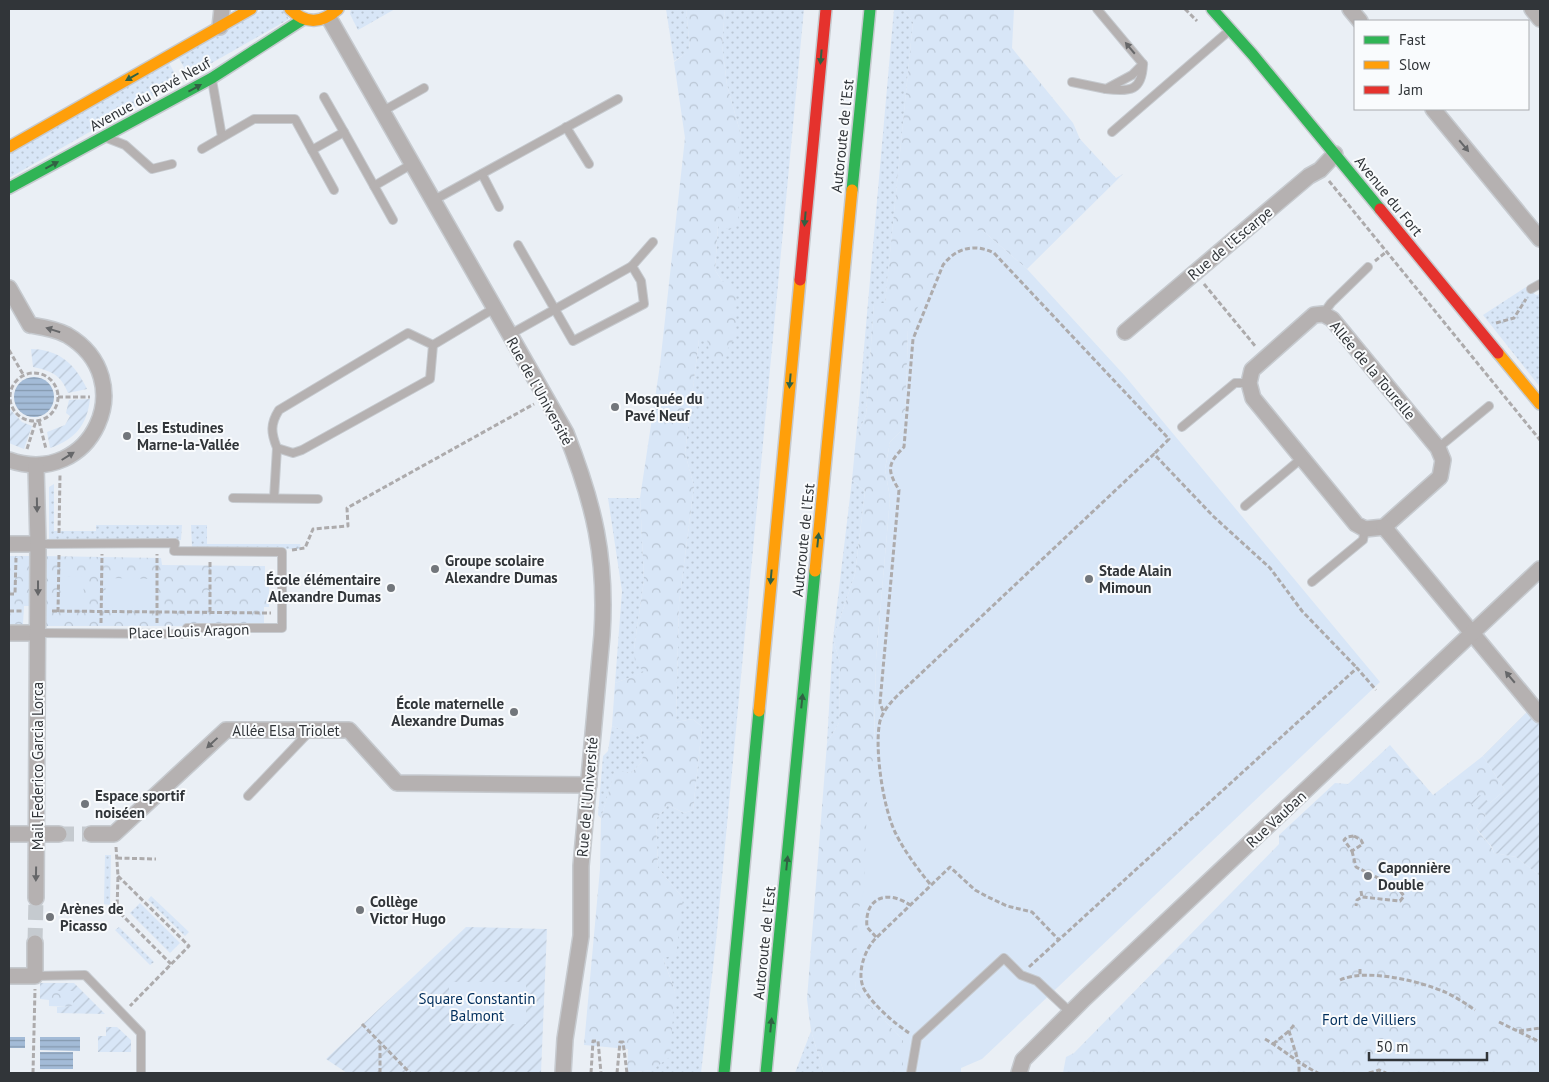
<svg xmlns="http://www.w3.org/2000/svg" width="1549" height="1082" font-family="'PT Sans',sans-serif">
  <defs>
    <pattern id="grass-dots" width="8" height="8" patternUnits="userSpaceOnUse" patternTransform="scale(1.25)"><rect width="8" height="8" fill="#d8e6f7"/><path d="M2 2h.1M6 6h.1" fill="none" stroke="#bac6d4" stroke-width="1.8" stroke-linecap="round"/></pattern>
    <pattern id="forest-crowns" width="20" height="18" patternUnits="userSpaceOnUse" patternTransform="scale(1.25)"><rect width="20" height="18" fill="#d8e6f7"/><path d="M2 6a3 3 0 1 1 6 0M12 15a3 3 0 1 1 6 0" fill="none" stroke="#bac6d4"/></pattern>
    <pattern id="garden-furrows" width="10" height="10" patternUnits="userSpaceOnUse" patternTransform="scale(1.25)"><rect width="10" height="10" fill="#d8e6f7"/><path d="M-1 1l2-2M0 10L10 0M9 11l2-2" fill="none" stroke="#bac6d4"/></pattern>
    <pattern id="water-rules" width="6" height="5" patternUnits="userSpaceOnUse" patternTransform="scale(1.25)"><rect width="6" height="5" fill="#a3bbd7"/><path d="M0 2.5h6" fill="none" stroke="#8599af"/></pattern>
  </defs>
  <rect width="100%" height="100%" fill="#eaeff5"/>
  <g fill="url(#grass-dots)">
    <polygon points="264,9 283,9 289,19 189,76 178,57"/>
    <polygon points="351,9 395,9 358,30 350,14"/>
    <polygon points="666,9 686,9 690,51 674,61"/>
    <polygon points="725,9 804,9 716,941 701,1073 630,1073 652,1070 675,991 663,958 683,898 658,868 656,819 668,805 684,813 693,810 702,727 693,719 676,722 679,603 694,486 685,453 699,339 708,339 722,281 715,270 718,225 741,135 727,85 722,45"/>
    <polygon points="894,9 903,9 913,22 885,304 874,304 866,415 856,438"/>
    <polygon points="169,63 179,81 9,178 9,154"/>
    <polygon points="1526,287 1536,295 1540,294 1540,387 1483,315"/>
    <polygon points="852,480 865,491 855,574 833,639 840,663 839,723 827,743 833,639"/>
    <polygon points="54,484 54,531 96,531 96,525 182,525 181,540 49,540 49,487"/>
    <polygon points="608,498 640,498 644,580 634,649 645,672 615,683 622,591"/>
    <polygon points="191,525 207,525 207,544 300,544 301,549 192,547"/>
    <polygon points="612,726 649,740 641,763 631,773 615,771 601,818 598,815 603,756 608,751"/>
    <polygon points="105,855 111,855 110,905 104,904"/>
    <polygon points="151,896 189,932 185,936 148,900"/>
    <polygon points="140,903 180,943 170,953 130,913"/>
    <polygon points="119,927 154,962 150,965 115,930"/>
    <polygon points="811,1031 824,1073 795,1073"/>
  </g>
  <g fill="url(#forest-crowns)">
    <polygon points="686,9 725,9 722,45 727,85 741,135 738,219 730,230 718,225 715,270 722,281 736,288 736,335 720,362 710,356 707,339 699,339 685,453 694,486 679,603 676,722 693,719 702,727 693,810 684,813 668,805 656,819 658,868 683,898 676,955 663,958 675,991 670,1057 652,1070 627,1073 628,1049 584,1045 600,869 601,818 615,770 631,773 641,763 648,740 612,726 615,683 644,672 635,662 634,649 644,580 640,498 660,365 685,138 674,62 690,50"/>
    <polygon points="903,9 1014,9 1012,48 1073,123 1080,139 1116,178 1123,174 1027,269 982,230 908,328 905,427 890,442 885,469 890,498 876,660 874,738 881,741 855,989 903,1040 903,1073 824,1073 811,1031 807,999 827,743 839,723 840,663 833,639 855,574 865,491 852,480 856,438 866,415 874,303 885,303 913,22"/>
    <polygon points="9,556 30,556 29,606 24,606 23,624 9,624"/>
    <polygon points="43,556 161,558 162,565 265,566 265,575 269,576 269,607 264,607 264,626 42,626"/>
    <path d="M 1390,745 L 1433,795 L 1483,756 L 1505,790 L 1490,803 L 1471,803 L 1486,815 L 1476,828 C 1481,837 1491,843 1494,853 L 1516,857 L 1540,876 L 1540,1073 L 1063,1073 L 1066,1057 L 1074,1053 L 1279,844 L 1279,835 L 1335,783 L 1348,784 Z"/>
    <polygon points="49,991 73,991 73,1007 49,1006"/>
  </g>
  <g fill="url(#garden-furrows)">
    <path d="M 31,349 C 59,349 76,365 87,389 L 68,393 C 61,375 52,371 33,367 Z"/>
    <path d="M 90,399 C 87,426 74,440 50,448 L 47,432 L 65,425 L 70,416 L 66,413 L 69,400 Z"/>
    <polygon points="9,408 22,422 32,426 24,449 9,443"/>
    <polygon points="1533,706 1540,715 1540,876 1516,857 1494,853 1492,847 1476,828 1486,815 1470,803 1480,795 1490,803 1505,790 1483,756"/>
    <polygon points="466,927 547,929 541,1073 347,1073 326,1059"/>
    <polygon points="40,983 74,983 105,1014 57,1013 57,1007 73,1006 73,991 50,991 49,1000 40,999"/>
    <polygon points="106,1027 117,1027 131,1040 131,1052 98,1052 98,1036 106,1036"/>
  </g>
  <g fill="#d8e6f7">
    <polygon points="982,230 1027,269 1125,376 1380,682 982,1059 961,1068 961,1073 903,1073 903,1040 855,989 858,911 864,891 867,803 874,751 876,660 890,498 885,469 890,442 905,427 908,328 953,233"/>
    <polygon points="62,576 84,577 83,609 62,609"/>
    <polygon points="106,578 156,579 155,609 105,608"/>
    <rect x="449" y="982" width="77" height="42"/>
  </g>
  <g fill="url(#water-rules)">
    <circle cx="34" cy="397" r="20"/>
    <rect x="9" y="1037" width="16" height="11"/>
    <polygon points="40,1037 80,1037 80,1051 40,1050"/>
    <rect x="40" y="1052" width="33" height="17"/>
  </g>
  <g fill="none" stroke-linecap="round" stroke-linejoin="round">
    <g stroke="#c5cacf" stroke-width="15" stroke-dasharray="15 8" stroke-linecap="butt">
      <polyline points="59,834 91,834"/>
      <polyline points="35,943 36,898"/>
    </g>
    <defs>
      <g id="lane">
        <polyline points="212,80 222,137"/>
        <polyline points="1072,82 1106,89 1132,75 1143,64 1097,9"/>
        <path d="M 1106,89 C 1130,92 1142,91 1143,64"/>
        <polyline points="324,97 344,132"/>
        <polyline points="383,111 424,88"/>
        <polyline points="566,127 589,164"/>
        <polyline points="1112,132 1230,30"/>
        <polyline points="107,138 125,145 152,169 172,164"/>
        <polyline points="202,149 254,119 295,119 312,150 344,132 393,220"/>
        <polyline points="312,150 334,190"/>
        <polyline points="482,174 499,207"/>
        <polyline points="374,186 412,164"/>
        <polyline points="434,200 618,99"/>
        <polyline points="632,266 653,242"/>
        <polyline points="1531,289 1540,284"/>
        <polyline points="1323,314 1331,303 1368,267"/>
        <path d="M 408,333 L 433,345 L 430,379 L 302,450 L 293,453 L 277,448 C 271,433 270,424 279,410 Z"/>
        <polyline points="509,335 632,266 641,281 644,304 573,341 518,245"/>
        <polyline points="433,345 493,309"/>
        <polyline points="1182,427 1235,383 1249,383"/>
        <polyline points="1438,448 1489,406"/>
        <polyline points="233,498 318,499"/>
        <polyline points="274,498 277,448"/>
        <polyline points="1245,506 1302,458"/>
        <polyline points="1312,582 1363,540 1365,529"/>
        <polyline points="38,633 187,634 187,628 282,628 282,552 174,551 175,543 38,544"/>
        <polyline points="248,796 310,731"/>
        <polyline points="35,976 85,975 141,1033 141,1073"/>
        <polyline points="911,1073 917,1038 1004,958 1021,975 1037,981 1070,1012"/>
      </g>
      <g id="street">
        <polyline points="1350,9 1360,21"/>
        <polyline points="1532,9 1540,19"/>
        <path d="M 329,18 L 566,433 C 594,504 607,558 602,635 L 581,866 L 581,936 L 565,1039 L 563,1073"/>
        <polyline points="220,27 222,9"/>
        <polyline points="1433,109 1540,239"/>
        <path d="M 9,288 L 30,325 C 42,327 56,329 67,335 C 142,379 92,489 9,460"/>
        <polygon points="1323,314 1332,319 1438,448 1443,460 1440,477 1384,527 1365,529 1356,524 1253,398 1249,383 1252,370 1314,315"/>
        <polyline points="1125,332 1309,176 1320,170 1335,154"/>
        <polyline points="1384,527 1540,715"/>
        <polyline points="9,544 38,544"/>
        <polyline points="9,633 38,633"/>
        <polyline points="9,834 59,834"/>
        <polyline points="91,834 114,834 226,730 349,730 397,783 589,785"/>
        <polyline points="36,898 38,544 36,466"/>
        <polyline points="9,976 35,976 35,943"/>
        <polyline points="1019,1073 1023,1060 1085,998 1540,569"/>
      </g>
      <g id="fast">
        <polyline points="1212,9 1253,55 1380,209"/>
        <polyline points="9,188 212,78 302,20"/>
        <polyline points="852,190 870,9"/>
        <polyline points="724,1073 759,711"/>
        <polyline points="766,1073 815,571"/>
      </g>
      <g id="slow">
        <path d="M 290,9 C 306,25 322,23 338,9"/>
        <polyline points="9,147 251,9"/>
        <polyline points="1498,353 1540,404"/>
        <polyline points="815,571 852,190"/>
        <polyline points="759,711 800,280"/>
      </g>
      <g id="jam">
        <polyline points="1380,209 1498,353"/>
        <polyline points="800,280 826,9"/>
      </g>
    </defs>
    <use href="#lane" stroke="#c6cacf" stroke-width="10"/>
    <use href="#street" stroke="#c6cacf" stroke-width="18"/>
    <use href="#fast" stroke="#c6cacf" stroke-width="14"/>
    <use href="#slow" stroke="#c6cacf" stroke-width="14"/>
    <use href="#jam" stroke="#c6cacf" stroke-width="14"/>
    <g stroke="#adabac" stroke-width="3" stroke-dasharray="5 2.5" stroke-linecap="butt">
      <polyline points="1185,9 1197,21"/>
      <polyline points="1329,181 1540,440"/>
      <polyline points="1375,261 1386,252"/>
      <polyline points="1204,284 1256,347"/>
      <polyline points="1496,323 1514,318 1526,299"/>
      <polyline points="9,350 24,376"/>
      <circle cx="34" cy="397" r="24"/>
      <polyline points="58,397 90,397"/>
      <polyline points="39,421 46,449"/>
      <polyline points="27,449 36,421"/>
      <polyline points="59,533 60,475"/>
      <polyline points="292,550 305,548 313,529 348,526 347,508 534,404"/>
      <polyline points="9,594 15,594 16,558"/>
      <polyline points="9,611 24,611"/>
      <polyline points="52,611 271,613"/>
      <polyline points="58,612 59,555"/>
      <polyline points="210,612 210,561"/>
      <polyline points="101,623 102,554"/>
      <polyline points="157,623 157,554"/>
      <path d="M 883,711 L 880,703 L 899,490 C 887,470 887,464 904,447 L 913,339 L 943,265 C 956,248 974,243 994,253 L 1169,439 L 1154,454"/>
      <polygon points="1354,836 1361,840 1363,844 1352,851 1344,840 1347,837"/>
      <polyline points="116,847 118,876 117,910 171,964"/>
      <polyline points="1352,851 1356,867 1398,888 1404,896 1400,901 1362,897 1357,900 1356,906"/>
      <polyline points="117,858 156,859"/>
      <polyline points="118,876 189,946 130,1006"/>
      <path d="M 930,884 C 917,868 905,852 896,834 C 883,809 874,747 880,721 C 883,711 890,703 897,696 L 1154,454 L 1213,516 L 1270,568 L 1302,611 L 1357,668"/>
      <polyline points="1361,891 1362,897"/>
      <path d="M 876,937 L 867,927 C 864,898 887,889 910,905"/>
      <polyline points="1029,967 1357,668 1376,690"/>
      <polyline points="1360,974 1360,967"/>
      <path d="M 1340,980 C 1367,968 1419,981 1445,992 C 1456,997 1466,1004 1475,1010"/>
      <polyline points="1499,1022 1540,1042"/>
      <polyline points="362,1024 410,1073"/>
      <polyline points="1294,1025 1289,1031 1299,1064 1299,1073"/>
      <polyline points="1519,1031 1540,1028"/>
      <path d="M 909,1033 C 894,1023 873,1005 864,989 C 856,973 865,949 876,938 L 950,867 L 975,890 L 988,897 L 1007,906 L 1032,912 L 1058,939"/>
      <path d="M 1265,1039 C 1284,1050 1299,1064 1318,1073"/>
      <polyline points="1273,1044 1289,1031"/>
      <polyline points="33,1073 35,989"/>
      <polyline points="380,1073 380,1042"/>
      <polyline points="591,1073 593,1041 598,1041 601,1073"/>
      <polyline points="617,1073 620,1042 623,1042 627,1073"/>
      <polyline points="1369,1073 1379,1070 1386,1073"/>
    </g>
    <use href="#lane" stroke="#b5b1b1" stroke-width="8"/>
    <use href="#street" stroke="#b5b1b1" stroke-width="15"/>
    <use href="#fast" stroke="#30b455" stroke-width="11"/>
    <use href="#slow" stroke="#ff9f0a" stroke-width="11"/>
    <use href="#jam" stroke="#e5322d" stroke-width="11"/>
  </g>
  <defs><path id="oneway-solid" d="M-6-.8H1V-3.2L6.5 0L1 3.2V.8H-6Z" transform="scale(1.25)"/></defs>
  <g fill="#666769">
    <use href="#oneway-solid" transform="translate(1130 48) rotate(-130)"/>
    <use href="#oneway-solid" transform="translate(1464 146) rotate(50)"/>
    <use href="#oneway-solid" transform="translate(53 330) rotate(-163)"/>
    <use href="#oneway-solid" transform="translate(68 456) rotate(-32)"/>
    <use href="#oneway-solid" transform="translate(37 505) rotate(89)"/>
    <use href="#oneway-solid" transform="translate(38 588) rotate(90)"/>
    <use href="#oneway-solid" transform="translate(1510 677) rotate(-130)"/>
    <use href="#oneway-solid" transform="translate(212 743) rotate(137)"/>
    <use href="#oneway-solid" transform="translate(36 874) rotate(91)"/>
  </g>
  <g fill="#316143">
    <use href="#oneway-solid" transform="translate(821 57) rotate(95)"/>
    <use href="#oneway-solid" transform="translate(132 77) rotate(150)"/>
    <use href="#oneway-solid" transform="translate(195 88) rotate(-29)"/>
    <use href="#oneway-solid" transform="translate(52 165) rotate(-28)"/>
    <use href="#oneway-solid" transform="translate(805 219) rotate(95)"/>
    <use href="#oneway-solid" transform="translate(790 381) rotate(95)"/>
    <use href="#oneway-solid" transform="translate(818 540) rotate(-84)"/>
    <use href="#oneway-solid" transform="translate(771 577) rotate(95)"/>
    <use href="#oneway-solid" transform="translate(802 701) rotate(-84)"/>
    <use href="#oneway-solid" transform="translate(787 863) rotate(-84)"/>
    <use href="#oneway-solid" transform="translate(771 1025) rotate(-84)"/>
  </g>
  <g fill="#72767b" stroke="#f9fbfd" stroke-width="2">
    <circle cx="615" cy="407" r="5"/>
    <circle cx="127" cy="436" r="5"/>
    <circle cx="435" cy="569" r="5"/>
    <circle cx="1089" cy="579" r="5"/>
    <circle cx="391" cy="588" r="5"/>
    <circle cx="514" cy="712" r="5"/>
    <circle cx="85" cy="804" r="5"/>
    <circle cx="1368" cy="876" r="5"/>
    <circle cx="360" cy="910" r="5"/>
    <circle cx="50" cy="917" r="5"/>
  </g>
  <g text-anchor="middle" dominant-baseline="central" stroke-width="4" stroke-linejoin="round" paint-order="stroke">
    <g font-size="15" fill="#313539" stroke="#f9fbfd">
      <text transform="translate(150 94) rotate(-29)">Avenue du Pavé Neuf</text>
      <text transform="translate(842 136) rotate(-84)">Autoroute de l’Est</text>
      <text transform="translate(1389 196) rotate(51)">Avenue du Fort</text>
      <text transform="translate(1230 243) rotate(-40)">Rue de l’Escarpe</text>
      <text transform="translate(1373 370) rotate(50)">Allée de la Tourelle</text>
      <text transform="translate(540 391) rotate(61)">Rue de l'Université</text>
      <text transform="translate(803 540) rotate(-84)">Autoroute de l’Est</text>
      <text transform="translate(189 631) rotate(-2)">Place Louis Aragon</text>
      <text x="286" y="730">Allée Elsa Triolet</text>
      <text transform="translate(37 766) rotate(-90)">Mail Federico Garcia Lorca</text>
      <text transform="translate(587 797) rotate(-85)">Rue de l'Université</text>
      <text transform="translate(1276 819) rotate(-43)">Rue Vauban</text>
      <text transform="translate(764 943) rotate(-84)">Autoroute de l’Est</text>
    </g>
    <g font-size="15" font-weight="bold" fill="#313539" stroke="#f9fbfd" text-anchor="start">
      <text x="625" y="398">Mosquée du<tspan x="625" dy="17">Pavé Neuf</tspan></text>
      <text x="137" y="427">Les Estudines<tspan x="137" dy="17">Marne-la-Vallée</tspan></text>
      <text x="445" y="560">Groupe scolaire<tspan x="445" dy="17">Alexandre Dumas</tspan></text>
      <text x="1099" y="570">Stade Alain<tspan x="1099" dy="17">Mimoun</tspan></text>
      <text x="381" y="579" text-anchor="end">École élémentaire<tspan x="381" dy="17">Alexandre Dumas</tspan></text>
      <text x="504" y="703" text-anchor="end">École maternelle<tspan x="504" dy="17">Alexandre Dumas</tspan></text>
      <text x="95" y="795">Espace sportif<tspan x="95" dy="17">noiséen</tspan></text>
      <text x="1378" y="867">Caponnière<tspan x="1378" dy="17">Double</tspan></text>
      <text x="370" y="901">Collège<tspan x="370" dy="17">Victor Hugo</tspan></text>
      <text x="60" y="908">Arènes de<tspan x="60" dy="17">Picasso</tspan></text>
    </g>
    <g font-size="15" fill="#002e5c" stroke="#f9fbfd">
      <text x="477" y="998">Square Constantin<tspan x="477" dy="17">Balmont</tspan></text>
      <text x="1369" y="1019">Fort de Villiers</text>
    </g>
  </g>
  <rect width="1549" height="1082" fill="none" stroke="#313539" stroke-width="20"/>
  <rect x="1354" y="20" width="175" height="90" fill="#f9fbfd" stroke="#a9acaf"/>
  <rect x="1364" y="36" width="25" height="8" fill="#30b455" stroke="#a9acaf"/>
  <text x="1399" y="45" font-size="15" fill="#313539">Fast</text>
  <rect x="1364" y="61" width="25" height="8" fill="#ff9f0a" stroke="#a9acaf"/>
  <text x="1399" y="70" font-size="15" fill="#313539">Slow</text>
  <rect x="1364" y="86" width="25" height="8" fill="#e5322d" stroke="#a9acaf"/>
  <text x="1399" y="95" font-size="15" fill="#313539">Jam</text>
  <path d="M1369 1052v8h118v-8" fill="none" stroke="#313539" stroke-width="2.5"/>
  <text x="1376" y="1052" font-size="15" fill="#313539" stroke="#f9fbfd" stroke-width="4" paint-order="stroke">50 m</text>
</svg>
